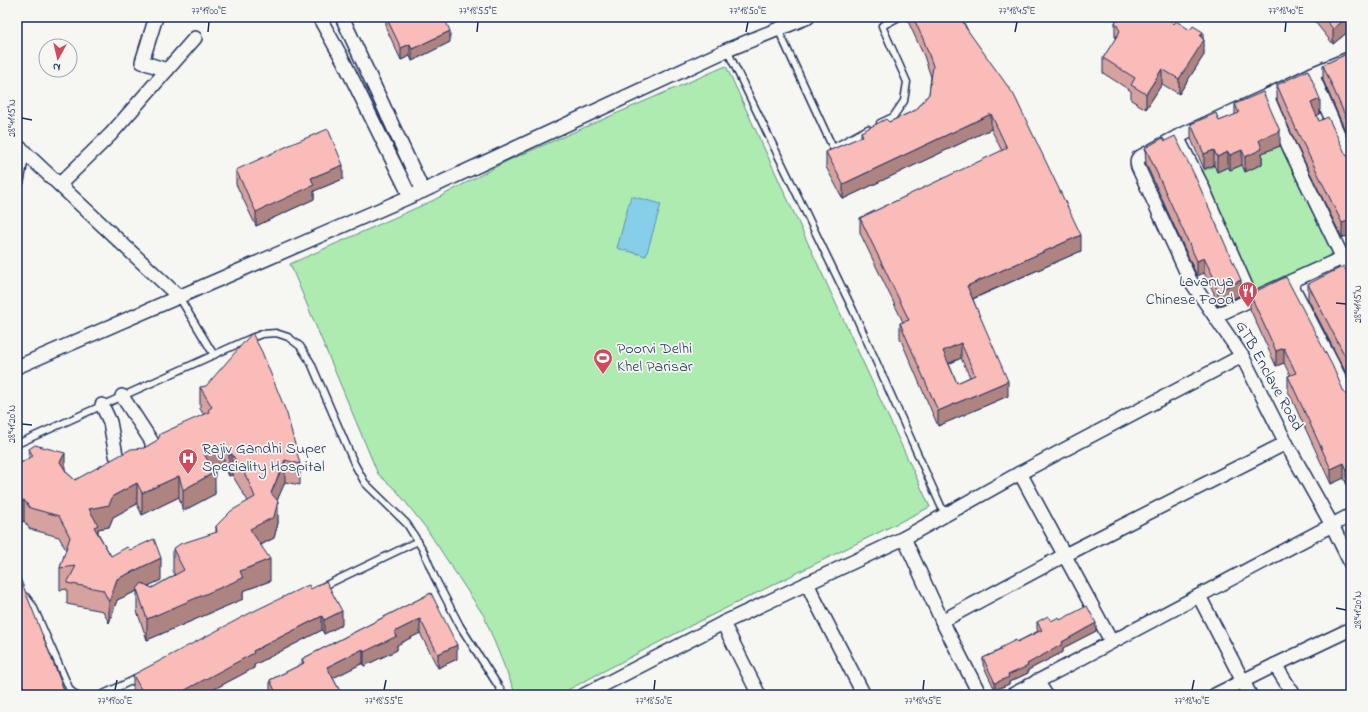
<svg xmlns="http://www.w3.org/2000/svg" width="1368" height="712" font-family="'Indie Flower',sans-serif">
  <rect width="100%" height="100%" fill="#f6f6f2"/>
  <filter id="ink" filterUnits="userSpaceOnUse"><feTurbulence type="fractalNoise" baseFrequency=".025" numOctaves="2"/><feDisplacementMap in="SourceGraphic" scale="8" xChannelSelector="R" yChannelSelector="G"/><feConvolveMatrix kernelMatrix="1 2 1 2 8 2 1 2 1" color-interpolation-filters="sRGB"/></filter>
  <g filter="url(#ink)">
    <g fill="#aeebb1" stroke="#648d88">
      <polygon points="726,66 930,507 692,625 558,695 516,695 484,616 426,528 396,490 378,474 290,264 432,201 507,161"/>
      <polygon points="1283,138 1335,258 1248,297 1195,174"/>
    </g>
    <polygon fill="#87cfe9" stroke="#5c8fb1" points="631,196 661,204 646,256 617,248"/>
    <g fill="none" stroke-linecap="round" stroke-linejoin="round">
      <defs>
        <g id="lane">
          <polyline points="778,29 833,148 868,129"/>
          <polyline points="727,50 853,310 945,515"/>
          <polyline points="880,123 893,117 904,101 907,82 882,26 899,17"/>
          <polyline points="179,297 214,355"/>
          <polyline points="17,444 251,338 262,334 276,333 288,337 300,346 311,363 354,463 365,483 407,524 423,550 434,576 460,626 504,695"/>
          <polyline points="322,587 418,541"/>
          <polyline points="17,593 26,597 33,606 70,690 76,695"/>
          <polyline points="101,695 140,677"/>
        </g>
        <g id="street">
          <polyline points="156,17 142,62 167,70"/>
          <polyline points="319,17 343,60 410,196"/>
          <polyline points="342,17 423,191"/>
          <path d="M 1351,58 L 1312,74 L 1267,96 L 1177,137 L 1140,157 C 1136,159 1137,163 1138,167 L 1190,280 L 1242,356 L 1286,443 L 1332,525 L 1351,564"/>
          <polyline points="1312,74 1351,164"/>
          <polyline points="1267,96 1290,149 1351,275"/>
          <polyline points="1177,137 1201,184 1252,300"/>
          <polyline points="17,145 179,297"/>
          <polyline points="17,181 23,150"/>
          <polyline points="60,184 111,134 195,38"/>
          <polyline points="1290,282 1339,377 1351,404"/>
          <polyline points="1215,316 1351,254"/>
          <polyline points="17,367 423,191 727,50 808,17"/>
          <polyline points="102,405 110,422 116,455 123,463 140,463 152,456 152,442 122,396"/>
          <polyline points="1020,473 1111,641"/>
          <polyline points="904,538 942,621 980,695"/>
          <polyline points="807,583 814,598 864,695"/>
          <polyline points="1199,596 1250,695"/>
          <polyline points="942,621 1065,555 1286,443"/>
          <polyline points="1275,665 1294,695"/>
          <polyline points="1037,681 1046,695"/>
          <polyline points="584,695 723,623"/>
          <polyline points="759,695 723,623 904,538 1020,473 1242,356"/>
          <polyline points="1012,695 1351,515"/>
          <polyline points="1215,695 1275,665 1351,629"/>
        </g>
      </defs>
      <use href="#lane" stroke="#1b2f5e" stroke-width="9"/>
      <use href="#street" stroke="#1b2f5e" stroke-width="16"/>
      <use href="#lane" stroke="#f6f6f2" stroke-width="6"/>
      <use href="#street" stroke="#f6f6f2" stroke-width="13"/>
    </g>
    <g fill="#d6a29f" stroke="#1b2f5e" fill-rule="evenodd">
      <polygon points="386,17 450,42 412,61 410,56 401,60 386,28"/>
      <path d="M 907,17 L 961,17 L 1081,251 L 973,299 L 1008,396 L 938,426 L 900,338 L 900,323 L 903,322 L 860,233 L 860,218 L 1002,151 L 991,129 L 843,199 L 826,167 L 826,152 L 861,137 L 861,132 L 889,122 L 916,110 L 929,94 L 931,77 L 924,56 L 907,19 ZM 961,358 L 970,377 L 957,383 L 949,364 Z"/>
      <polygon points="1311,17 1349,17 1349,31 1333,44"/>
      <polygon points="1115,22 1174,24 1203,38 1204,55 1179,94 1162,84 1146,109 1131,100 1131,91 1103,73 1103,58 1116,38 1115,37"/>
      <polygon points="1351,52 1351,144 1323,80 1323,65"/>
      <polygon points="1277,85 1320,114 1317,115 1351,233 1351,235 1342,238 1297,146 1277,100"/>
      <polygon points="1235,104 1280,146 1262,153 1262,164 1245,172 1242,165 1230,170 1228,167 1217,172 1214,165 1204,169 1191,139 1191,124 1219,121 1235,115"/>
      <polygon points="1145,148 1241,295 1218,306 1214,298 1214,293 1204,273 1197,276 1146,164"/>
      <polygon points="236,170 343,179 314,191 314,199 256,226 236,184"/>
      <polygon points="1351,281 1351,384 1346,373 1308,299 1308,284"/>
      <polygon points="1250,294 1347,396 1351,396 1351,483 1347,485 1344,478 1331,484 1288,391 1288,376 1290,375 1284,363 1276,366 1250,309"/>
      <path d="M 200,387 L 300,464 L 300,485 L 285,482 L 277,500 L 278,523 L 274,538 L 261,545 L 270,581 L 243,591 L 243,599 L 147,640 L 137,611 L 137,591 L 117,600 L 109,623 L 103,611 L 67,604 L 67,589 L 60,590 L 60,568 L 66,550 L 59,537 L 30,529 L 24,521 L 17,524 L 17,465 L 29,458 L 29,449 L 65,469 L 67,473 L 75,480 L 144,448 L 204,415 L 200,409 ZM 224,466 L 229,476 L 232,475 L 248,501 L 216,526 L 216,533 L 173,549 L 173,571 L 175,575 L 152,588 L 148,586 L 161,580 L 111,556 L 98,533 L 98,529 L 109,527 L 113,517 L 137,504 L 142,515 L 179,497 L 183,511 L 215,494 L 214,471 Z"/>
      <polygon points="1351,512 1351,532 1348,525 1348,514"/>
      <polygon points="17,576 66,695 18,695 17,693"/>
      <polygon points="311,589 342,625 324,634 322,630 254,665 254,668 203,695 136,695 133,690 133,675"/>
      <polygon points="431,593 457,659 438,668 420,633 397,645 397,650 364,666 363,663 333,678 342,695 270,695 270,680 302,664 302,659"/>
      <polygon points="1060,620 1096,631 1063,648 1063,652 1028,670 1028,673 1009,682 1009,684 995,690 983,665 983,658 1000,650 1000,648 1017,642 1038,631 1037,629 1037,622"/>
    </g>
    <g fill="#ae8482" stroke="#1b2f5e">
      <polygon points="1342,17 1349,17 1349,31 1333,44 1333,29"/>
      <polygon points="450,31 450,42 412,61 412,49"/>
      <polygon points="1203,32 1203,42 1204,40 1204,55 1179,94 1179,79 1200,36"/>
      <polygon points="410,44 410,56 401,60 401,48"/>
      <polygon points="1162,69 1162,84 1146,109 1146,94"/>
      <polygon points="1320,99 1320,114 1311,118 1311,103"/>
      <polygon points="991,114 991,129 843,199 843,184"/>
      <polygon points="1280,131 1280,146 1262,153 1262,164 1245,172 1245,157 1259,140"/>
      <polygon points="1214,150 1214,165 1204,169 1204,154"/>
      <polygon points="1242,150 1242,165 1230,170 1230,155"/>
      <polygon points="1228,152 1228,167 1217,172 1217,157"/>
      <polygon points="343,165 343,179 314,191 314,199 256,226 256,212 311,178"/>
      <polygon points="1351,218 1351,235 1342,238 1342,223"/>
      <polygon points="1081,235 1081,251 967,301 967,286"/>
      <polygon points="1204,258 1204,273 1197,276 1197,261"/>
      <polygon points="1241,280 1241,295 1218,306 1218,291"/>
      <polygon points="961,343 961,358 943,366 943,351"/>
      <polygon points="1284,348 1284,363 1276,366 1276,351"/>
      <polygon points="1008,381 1008,396 938,426 938,411"/>
      <polygon points="224,444 224,466 204,476 204,454"/>
      <polygon points="65,453 65,475 60,462"/>
      <polygon points="232,454 232,475 229,476 229,455"/>
      <polygon points="285,460 285,482 271,515 271,493"/>
      <polygon points="1344,463 1344,478 1331,484 1331,469"/>
      <polygon points="1351,468 1351,483 1347,485 1347,470"/>
      <polygon points="215,472 215,494 183,511 183,490"/>
      <polygon points="179,476 179,497 142,515 142,493"/>
      <polygon points="137,483 137,504 113,517 109,527 98,529 98,546 89,509"/>
      <polygon points="24,500 24,521 17,524 17,503"/>
      <polygon points="278,501 278,523 274,538 250,550 250,529"/>
      <polygon points="161,558 161,580 137,591 137,589 137,591 117,600 109,623 109,602 117,579"/>
      <polygon points="270,559 270,581 243,591 243,599 147,640 147,619 240,571"/>
      <polygon points="342,611 342,625 324,634 324,620"/>
      <polygon points="322,616 322,630 254,665 254,668 203,695 176,695 253,651"/>
      <polygon points="420,619 420,633 397,645 397,650 364,666 364,652 394,632"/>
      <polygon points="1096,623 1096,631 1063,648 1063,652 1028,670 1028,673 1009,682 1009,684 995,690 995,683 1062,642"/>
      <polygon points="457,645 457,659 438,668 438,654"/>
      <polygon points="363,649 363,663 327,681 327,667"/>
    </g>
    <g fill="#f9bcb9" stroke="#1b2f5e" fill-rule="evenodd">
      <polygon points="386,17 444,17 450,31 412,49 410,44 401,48"/>
      <path d="M 913,17 L 961,17 L 966,28 L 1014,95 L 1081,235 L 967,286 L 1008,381 L 938,411 L 900,323 L 909,320 L 860,218 L 1007,148 L 991,114 L 843,184 L 826,152 L 863,136 L 861,132 L 886,119 L 889,122 L 916,110 L 929,94 L 933,66 L 924,41 ZM 961,343 L 975,375 L 957,383 L 943,351 Z"/>
      <polygon points="1126,17 1167,17 1174,24 1176,21 1190,30 1193,26 1203,32 1200,36 1204,40 1179,79 1162,69 1146,94 1131,85 1135,78 1103,58 1120,31 1115,22"/>
      <polygon points="1324,17 1348,17 1333,29"/>
      <polygon points="1351,52 1351,129 1323,65"/>
      <polygon points="1308,70 1320,99 1311,103 1319,121 1328,117 1346,155 1350,157 1351,157 1351,218 1350,218 1351,220 1342,223 1297,131 1277,85"/>
      <polygon points="1263,92 1280,131 1259,140 1262,149 1245,157 1242,150 1230,155 1228,152 1217,157 1214,150 1204,154 1191,124 1216,113 1219,121 1239,113 1235,104"/>
      <polygon points="328,129 343,165 311,178 314,185 256,212 236,170 294,143"/>
      <polygon points="1175,136 1194,174 1241,280 1218,291 1214,283 1216,282 1204,258 1197,261 1146,149 1145,148 1163,138 1165,141"/>
      <polygon points="1344,266 1351,281 1351,369 1346,358 1308,284"/>
      <polygon points="1286,277 1332,365 1344,392 1347,396 1351,396 1351,468 1347,470 1344,463 1331,469 1288,376 1296,373 1284,348 1276,351 1250,294"/>
      <polygon points="252,333 262,352 287,414 300,464 285,460 271,493 278,501 274,517 250,529 270,559 240,571 243,578 147,619 137,589 142,583 152,588 184,570 173,549 180,544 217,532 216,526 231,511 255,497 248,480 232,454 229,455 224,444 204,454 215,472 183,490 179,476 142,493 137,483 113,496 109,505 89,509 98,525 94,527 111,556 127,547 130,550 154,539 161,558 117,579 109,602 103,590 67,583 76,566 60,568 70,537 59,516 30,508 24,500 17,503 17,465 33,456 29,449 35,445 65,453 60,462 67,473 75,480 131,449 144,448 156,441 159,438 160,434 209,412 208,410 212,407 200,387 206,386"/>
      <polygon points="1351,512 1351,520 1348,514"/>
      <polygon points="17,576 20,578 66,695 26,695 17,672"/>
      <polygon points="326,581 342,611 324,620 322,616 253,651 254,653 176,695 138,695 143,693 133,675 252,612 304,587 309,585 311,589"/>
      <polygon points="431,593 457,645 438,654 420,619 394,632 397,636 364,652 363,649 327,667 342,695 277,695 270,680 304,663 302,659"/>
      <polygon points="1087,606 1096,623 1062,642 1063,644 1027,664 1028,666 1008,675 1009,677 995,683 983,658 1001,650 1000,648 1016,640 1017,642 1042,630 1037,622 1048,616 1051,621 1059,617 1060,620"/>
    </g>
  </g>
  <path fill="none" stroke="#1b2f5e" stroke-width="1.5" d="M 208,32 L 209,22M 477,32 L 478,22M 746,32 L 748,22M 1015,32 L 1017,22M 1285,32 L 1286,22M 22,118 L 32,120M 1336,303 L 1346,304M 22,424 L 32,425M 1336,608 L 1346,610M 115,690 L 117,680M 384,690 L 386,680M 654,690 L 655,680M 923,690 L 924,680M 1192,690 L 1194,680"/>
  <defs>
    <symbol id="restaurant-pin" viewBox="-11 -11 22 30"><path d="M0 17L-7.5 6A9.5 9.5 0 1 1 7.5 6Z" fill="#d1495b" stroke="#f6f6f2"/><path d="M-5-6h1v4h1v-4h1v4h1v-4h1v5L-1.5 .5V6h-2V.5L-5-1ZM5-6V6H3V1.5H1.5Q1.5-4 5-6Z" fill="#fff"/></symbol>
    <symbol id="stadium-pin" viewBox="-11 -11 22 30"><path d="M0 17L-7.5 6A9.5 9.5 0 1 1 7.5 6Z" fill="#d1495b" stroke="#f6f6f2"/><path d="M0-5a6.5 5 0 1 0 0 10a6.5 5 0 1 0 0-10ZM-3.5-1.8h7v3.6h-7Z" fill="#fff"/></symbol>
    <symbol id="hospital-pin" viewBox="-11 -11 22 30"><path d="M0 17L-7.5 6A9.5 9.5 0 1 1 7.5 6Z" fill="#d1495b" stroke="#f6f6f2"/><path d="M-5-5h3v3.5h4V-5h3V5h-3V1.5h-4V5h-3Z" fill="#fff"/></symbol>
  </defs>
  <g fill-rule="evenodd">
    <use href="#restaurant-pin" x="1237" y="280" width="22" height="30"/>
    <use href="#stadium-pin" x="592" y="347" width="22" height="30"/>
    <use href="#hospital-pin" x="177" y="447" width="22" height="30"/>
  </g>
  <g text-anchor="middle" dominant-baseline="central" stroke-width="3.5" stroke-linejoin="round" paint-order="stroke">
    <g font-size="16" fill="#1b2f5e" stroke="#f6f6f2" text-anchor="start">
      <text x="1234" y="282" text-anchor="end">Lavanya<tspan x="1234" dy="18">Chinese Food</tspan></text>
      <text x="617" y="349">Poorvi Delhi<tspan x="617" dy="18">Khel Parisar</tspan></text>
      <text x="202" y="449">Rajiv Gandhi Super<tspan x="202" dy="18">Speciality Hospital</tspan></text>
    </g>
    <g font-size="16" fill="#1b2f5e" stroke="#f6f6f2">
      <text transform="translate(1269 376) rotate(61)">GTB Enclave Road</text>
    </g>
  </g>
  <rect width="1368" height="712" fill="none" stroke="#f6f6f2" stroke-width="44"/>
  <g transform="translate(58 58) rotate(188)"><circle r="19" fill="#f6f6f2" stroke="#9ea6b7"/>
  <path d="M0-3L7 15L0 10L-7 15Z" fill="#d1495b"/>
  <text y="-6" font-size="11" font-weight="bold" text-anchor="middle" fill="#1b2f5e">N</text>
  </g>
  <rect x="22" y="22" width="1324" height="668" fill="none" stroke="#1b2f5e" stroke-width="1.5"/>
  <g font-size="10" text-anchor="middle" fill="#1b2f5e">
    <text x="209" y="14">77°19'00"E</text>
    <text x="478" y="14">77°18'55"E</text>
    <text x="748" y="14">77°18'50"E</text>
    <text x="1017" y="14">77°18'45"E</text>
    <text x="1286" y="14">77°18'40"E</text>
    <text transform="translate(11 118) rotate(-90)" y="4">28°41'15"N</text>
    <text transform="translate(1357 304) rotate(-90)" y="4">28°41'15"N</text>
    <text transform="translate(11 424) rotate(-90)" y="4">28°41'20"N</text>
    <text transform="translate(1357 610) rotate(-90)" y="4">28°41'20"N</text>
    <text x="115" y="704">77°19'00"E</text>
    <text x="384" y="704">77°18'55"E</text>
    <text x="654" y="704">77°18'50"E</text>
    <text x="923" y="704">77°18'45"E</text>
    <text x="1192" y="704">77°18'40"E</text>
  </g>
</svg>
